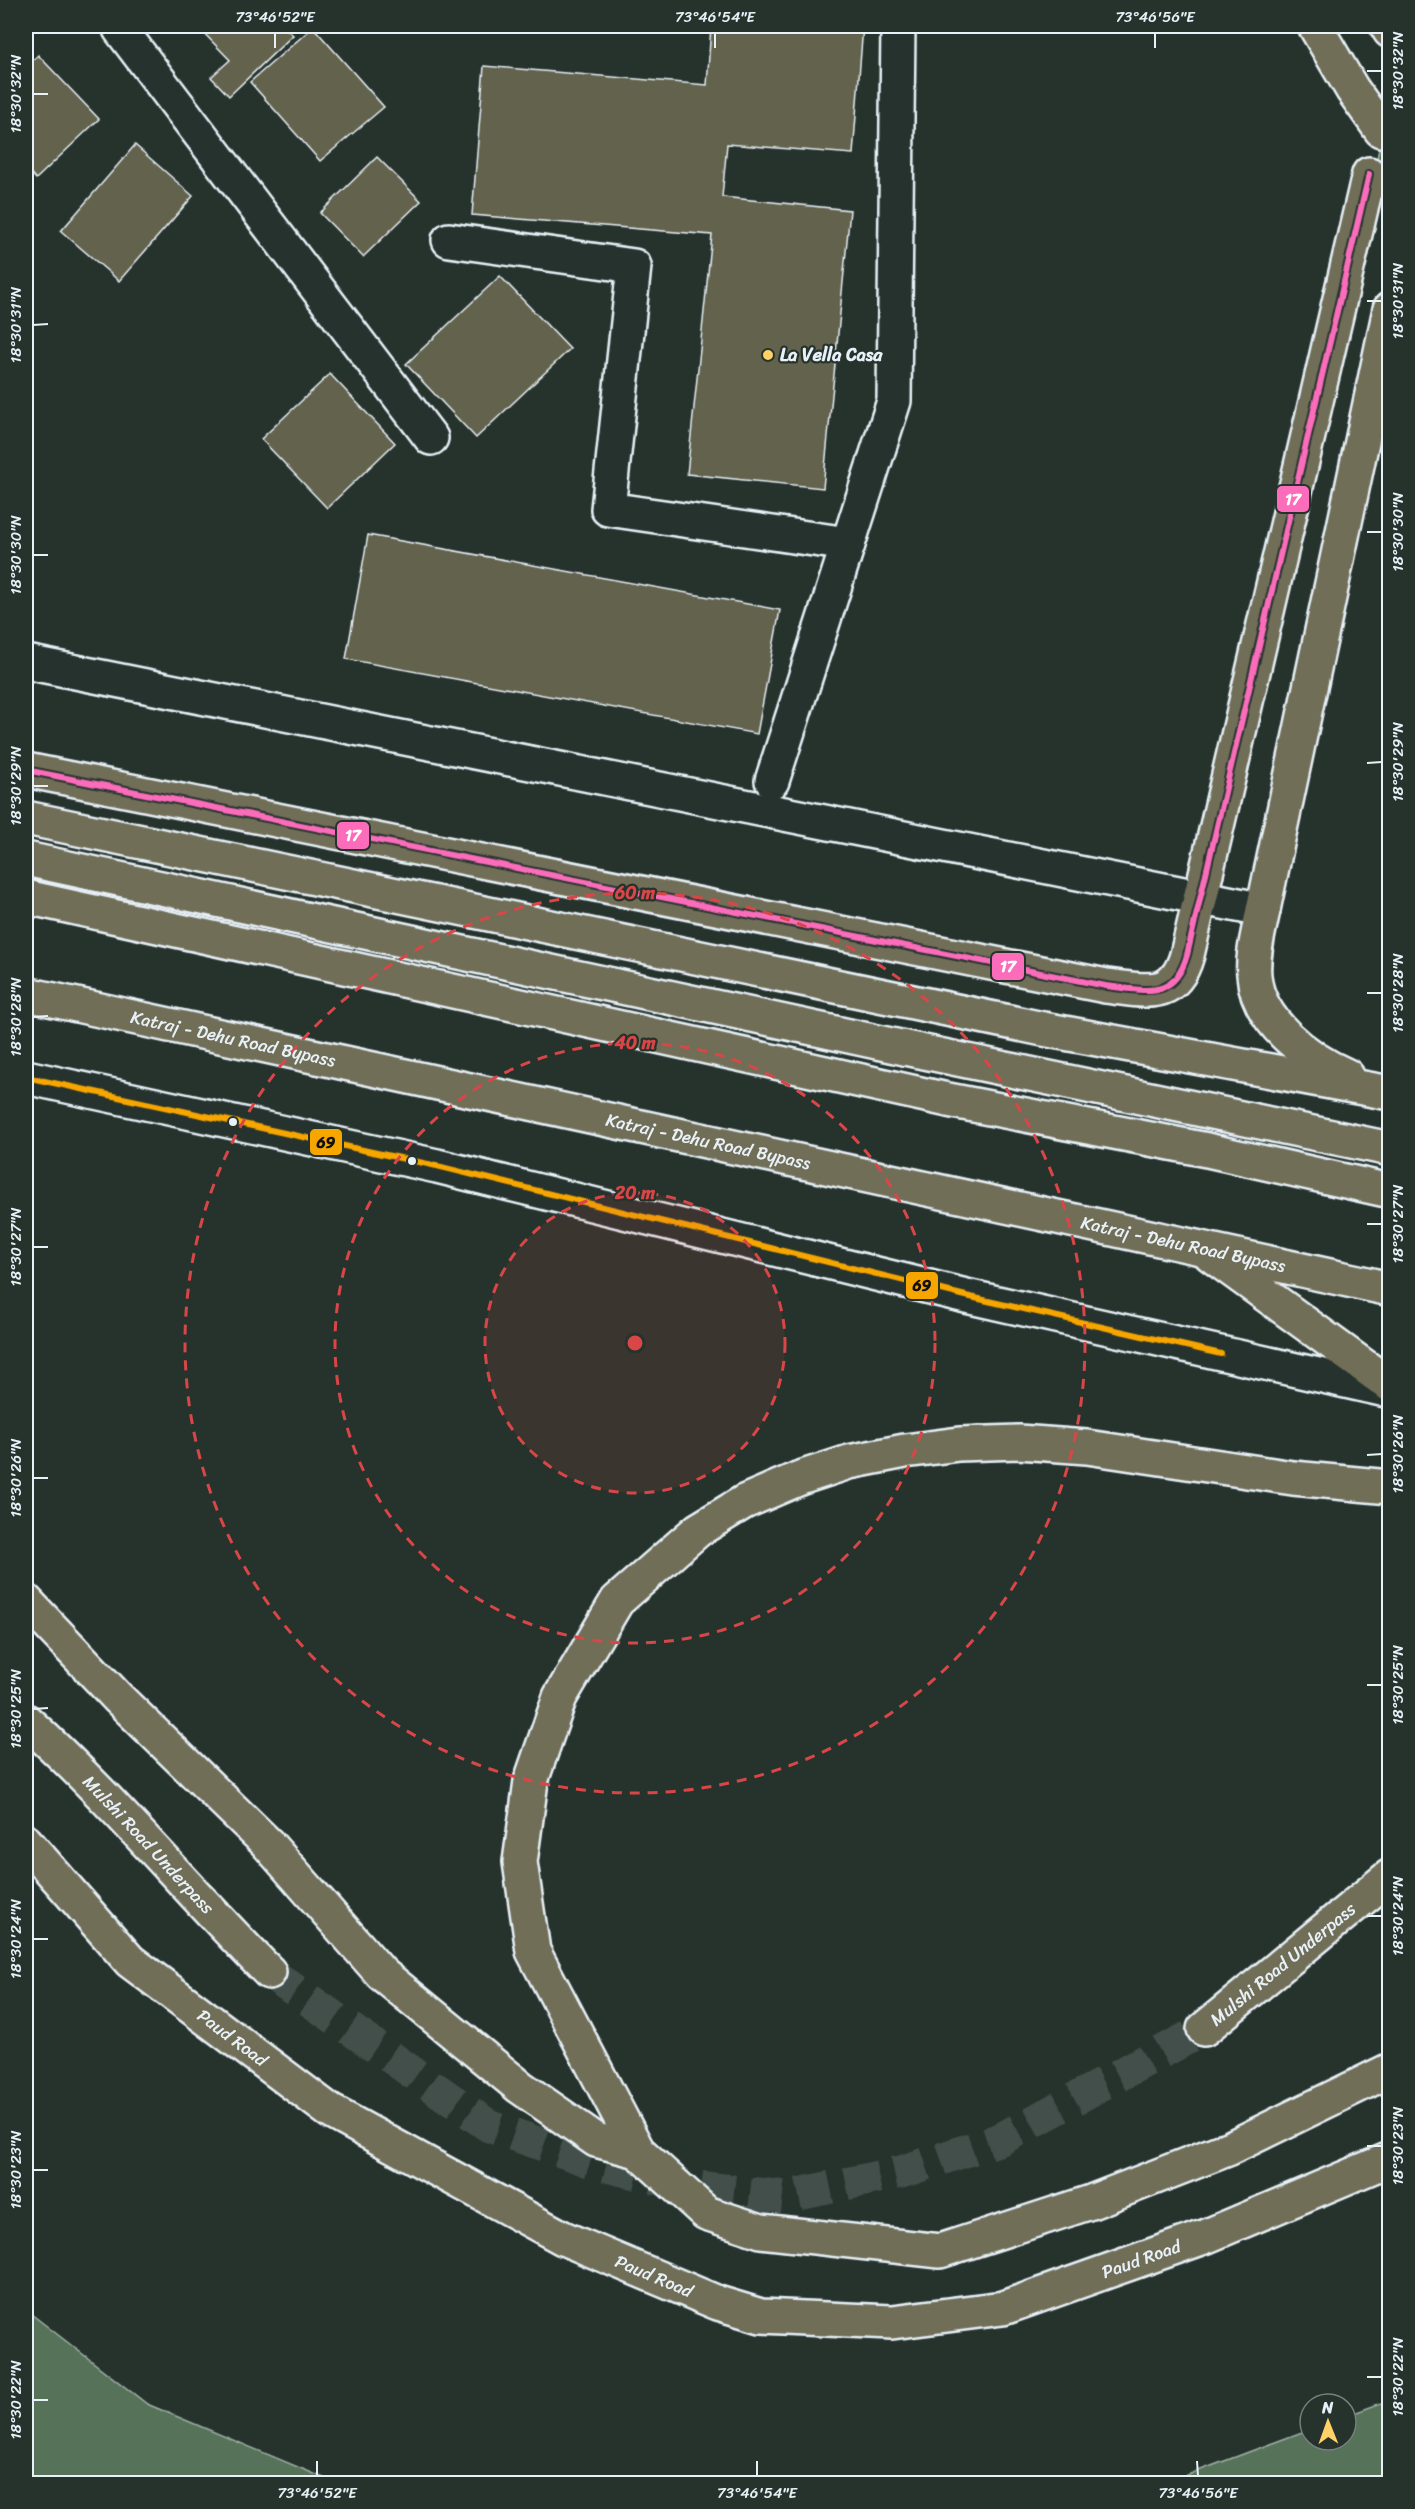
<svg xmlns="http://www.w3.org/2000/svg" width="1415" height="2509" font-family="Sriracha,sans-serif">
  <rect width="100%" height="100%" fill="#26332d"/>
  <filter id="ink" filterUnits="userSpaceOnUse"><feTurbulence type="fractalNoise" baseFrequency=".0167" numOctaves="2"/><feDisplacementMap in="SourceGraphic" scale="12" xChannelSelector="R" yChannelSelector="G"/><feConvolveMatrix kernelMatrix="1 2 1 2 8 2 1 2 1" color-interpolation-filters="sRGB"/></filter>
  <g filter="url(#ink)">
    <g fill="#577259" stroke="#a0b2a8" stroke-width="1.5">
      <path d="M 1389,125 L 1389,200 C 1367,178 1377,148 1389,125 Z"/>
      <polygon points="26,2310 147,2404 336,2483 26,2483"/>
      <polygon points="1389,2400 1389,2483 1166,2483 1310,2429 1310,2440 1346,2440 1346,2416"/>
    </g>
    <g fill="#64624e" stroke="#e8f1f8" stroke-width="1.5">
      <polygon points="197,26 283,26 293,35 229,96 211,77 230,60"/>
      <polygon points="711,26 863,26 853,154 727,144 722,197 850,210 823,488 687,474 712,235 472,215 484,66 707,85"/>
      <polygon points="313,27 384,107 320,161 250,82"/>
      <polygon points="38,55 99,119 36,179 26,168 26,67"/>
      <polygon points="135,145 193,196 119,281 61,231"/>
      <polygon points="377,157 421,201 363,257 320,213"/>
      <polygon points="500,276 570,349 476,438 406,364"/>
      <polygon points="330,374 395,443 327,508 261,439"/>
      <polygon points="368,535 780,610 757,734 346,659"/>
    </g>
    <g fill="none" stroke-linecap="round" stroke-linejoin="round">
      <polyline stroke="#43504b" stroke-width="33" stroke-dasharray="33 16" stroke-linecap="butt" points="269,1972 489,2126 595,2163 688,2186 785,2197 901,2172 1001,2139 1204,2029"/>
      <defs>
        <g id="minor">
          <polyline points="120,26 120,29 431,438"/>
          <polyline points="449,240 634,266 608,509 848,544"/>
          <polyline points="26,662 1263,910"/>
          <polyline points="772,781 894,401 898,26"/>
          <polyline points="26,1077 437,1166 966,1296 1390,1391"/>
        </g>
        <g id="major">
          <polyline points="1315,26 1352,89 1381,130"/>
          <polyline points="1387,26 1390,31"/>
          <path d="M 26,770 L 1106,986 C 1145,990 1174,1001 1187,955 L 1369,174"/>
          <polyline points="26,818 1043,1029 1390,1093"/>
          <polyline points="26,859 905,1048"/>
          <path d="M 1347,1076 C 1308,1059 1257,1021 1254,975 C 1252,954 1259,931 1263,910 L 1390,309"/>
          <polyline points="1390,1487 1293,1478 1087,1447 1019,1442 959,1444 905,1451 849,1462 800,1478 744,1502 698,1530 617,1601 560,1697 531,1781 520,1862 533,1951 638,2151 706,2213 761,2231 940,2251 1091,2202 1230,2148 1390,2070"/>
          <polyline points="26,1601 118,1698 267,1843 382,1974 520,2087 596,2140 638,2151"/>
          <path id="s1" d="M 26,1721 C 112,1798 187,1890 269,1972"/>
          <path id="s2" d="M 26,1842 L 130,1961 L 330,2111 L 563,2238 L 718,2303 L 761,2316 L 892,2322 L 1003,2308 L 1207,2236 L 1390,2159"/>
          <path id="s3" d="M 1204,2029 L 1390,1876"/>
        </g>
        <g id="highway">
          <polyline points="26,897 948,1100 1207,1150 1390,1191"/>
          <path id="s4" d="M 26,994 L 1390,1289"/>
          <polyline points="905,1048 1390,1149"/>
          <polyline points="1211,1255 1390,1385"/>
        </g>
      </defs>
      <use href="#minor" stroke="#e8f1f8" stroke-width="38"/>
      <use href="#major" stroke="#e8f1f8" stroke-width="38"/>
      <use href="#highway" stroke="#e8f1f8" stroke-width="38"/>
      <use href="#minor" stroke="#26332d" stroke-width="33"/>
      <use href="#major" stroke="#716e59" stroke-width="33"/>
      <use href="#highway" stroke="#716e59" stroke-width="33"/>
      <defs>
        <polyline id="bus-1" points="26,1077 437,1166 966,1296 1221,1354"/>
        <path id="bus-2" d="M 26,770 L 1106,986 C 1145,990 1174,1001 1187,955 L 1369,174"/>
      </defs>
      <use href="#bus-1" stroke="#26332d" stroke-width="10"/>
      <use href="#bus-2" stroke="#26332d" stroke-width="10"/>
      <use href="#bus-1" stroke="#f7a600" stroke-width="6"/>
      <use href="#bus-2" stroke="#fb6dba" stroke-width="6"/>
    </g>
  </g>
  <path fill="none" stroke="#e8f1f8" stroke-width="2" d="M 275,33 L 275,48M 715,33 L 715,48M 1155,33 L 1155,48M 1367,71 L 1382,71M 33,94 L 48,94M 1367,301 L 1382,301M 33,325 L 48,324M 1367,532 L 1382,532M 33,555 L 48,555M 1367,763 L 1382,762M 33,786 L 48,786M 1367,993 L 1382,993M 33,1017 L 48,1016M 1367,1224 L 1382,1224M 33,1247 L 48,1247M 1367,1455 L 1382,1454M 33,1478 L 48,1478M 1367,1685 L 1382,1685M 33,1709 L 48,1708M 1367,1916 L 1382,1916M 33,1939 L 48,1939M 1367,2146 L 1382,2146M 33,2170 L 48,2170M 1367,2377 L 1382,2377M 33,2400 L 48,2400M 317,2461 L 317,2476M 757,2461 L 757,2476M 1197,2461 L 1198,2476"/>
  <circle cx="635" cy="1343" r="150" fill="#d94647" fill-opacity=".12"/>
  <g fill="none" stroke="#d94647" stroke-width="3" stroke-dasharray="10 8">
    <circle cx="635" cy="1343" r="150"/>
    <circle cx="635" cy="1343" r="300"/>
    <circle cx="635" cy="1343" r="450"/>
  </g>
  <circle fill="#ffd166" stroke="#26332d" stroke-width="2" cx="768" cy="355" r="6"/>
  <g fill="#e8f1f8" stroke="#26332d" stroke-width="2">
    <circle cx="233" cy="1122" r="5"/>
    <circle cx="412" cy="1161" r="5"/>
  </g>
  <g text-anchor="middle" dominant-baseline="central" stroke-width="4.5" stroke-linejoin="round" paint-order="stroke">
    <g font-size="18" font-weight="bold" fill="#e8f1f8" stroke="#26332d" text-anchor="start">
      <text x="780" y="355">La Vella Casa</text>
    </g>
    <g font-size="18" fill="#e8f1f8" stroke="#26332d">
      <text stroke="none"><textPath href="#s4" startOffset="212">Katraj - Dehu Road Bypass</textPath></text>
      <text stroke="none"><textPath href="#s4" startOffset="698">Katraj - Dehu Road Bypass</textPath></text>
      <text stroke="none"><textPath href="#s4" startOffset="1184">Katraj - Dehu Road Bypass</textPath></text>
      <text stroke="none"><textPath href="#s1" startOffset="174">Mulshi Road Underpass</textPath></text>
      <text stroke="none"><textPath href="#s3" startOffset="102">Mulshi Road Underpass</textPath></text>
      <text stroke="none"><textPath href="#s2" startOffset="286">Paud Road</textPath></text>
      <text stroke="none"><textPath href="#s2" startOffset="1276">Paud Road</textPath></text>
      <text stroke="none"><textPath href="#s2" startOffset="772">Paud Road</textPath></text>
    </g>
  </g>
  <circle cx="635" cy="1343" r="9" fill="#d94647" stroke="#26332d" stroke-width="3"/>
  <g font-size="18" text-anchor="middle" font-weight="bold" fill="#d94647" stroke="#26332d" stroke-width="4.5" stroke-linejoin="round" paint-order="stroke">
    <text x="635" y="899">60 m</text>
    <text x="635" y="1049">40 m</text>
    <text x="635" y="1199">20 m</text>
  </g>
  <g stroke="#26332d" stroke-width="2">
    <rect x="1276" y="485" width="34" height="28" rx="6" fill="#fb6dba"/>
    <rect x="336" y="821" width="34" height="29" rx="6" fill="#fb6dba"/>
    <rect x="991" y="952" width="34" height="29" rx="6" fill="#fb6dba"/>
    <rect x="309" y="1128" width="34" height="28" rx="6" fill="#f7a600"/>
    <rect x="905" y="1271" width="34" height="29" rx="6" fill="#f7a600"/>
  </g>
  <g font-size="16" text-anchor="middle" font-weight="bold" fill="#fff">
    <text x="1293" y="505">17</text>
    <text x="353" y="841">17</text>
    <text x="1008" y="972">17</text>
  </g>
  <g font-size="16" text-anchor="middle" font-weight="bold" fill="#111">
    <text x="326" y="1148">69</text>
    <text x="922" y="1291">69</text>
  </g>
  <rect width="1415" height="2509" fill="none" stroke="#26332d" stroke-width="66"/>
  <g transform="translate(1328 2422) rotate(359)"><circle r="28" fill="#26332d" stroke="#747f7e" stroke-width="1.5"/>
  <path d="M0-4.5L10 22L0 15L-10 22Z" fill="#ffd166"/>
  <text y="-9" font-size="16" font-weight="bold" text-anchor="middle" fill="#e8f1f8">N</text>
  </g>
  <rect x="33" y="33" width="1349" height="2443" fill="none" stroke="#e8f1f8" stroke-width="2"/>
  <g font-size="15" text-anchor="middle" fill="#e8f1f8">
    <text x="275" y="22">73°46'52"E</text>
    <text x="715" y="22">73°46'54"E</text>
    <text x="1155" y="22">73°46'56"E</text>
    <text transform="translate(1398 71) rotate(-90)" y="5">18°30'32"N</text>
    <text transform="translate(16 94) rotate(-90)" y="5">18°30'32"N</text>
    <text transform="translate(1398 301) rotate(-90)" y="5">18°30'31"N</text>
    <text transform="translate(16 325) rotate(-90)" y="5">18°30'31"N</text>
    <text transform="translate(1398 532) rotate(-90)" y="5">18°30'30"N</text>
    <text transform="translate(16 555) rotate(-90)" y="5">18°30'30"N</text>
    <text transform="translate(1398 762) rotate(-90)" y="5">18°30'29"N</text>
    <text transform="translate(16 786) rotate(-90)" y="5">18°30'29"N</text>
    <text transform="translate(1398 993) rotate(-90)" y="5">18°30'28"N</text>
    <text transform="translate(16 1017) rotate(-90)" y="5">18°30'28"N</text>
    <text transform="translate(1398 1224) rotate(-90)" y="5">18°30'27"N</text>
    <text transform="translate(16 1247) rotate(-90)" y="5">18°30'27"N</text>
    <text transform="translate(1398 1454) rotate(-90)" y="5">18°30'26"N</text>
    <text transform="translate(16 1478) rotate(-90)" y="5">18°30'26"N</text>
    <text transform="translate(1398 1685) rotate(-90)" y="5">18°30'25"N</text>
    <text transform="translate(16 1709) rotate(-90)" y="5">18°30'25"N</text>
    <text transform="translate(1398 1916) rotate(-90)" y="5">18°30'24"N</text>
    <text transform="translate(16 1939) rotate(-90)" y="5">18°30'24"N</text>
    <text transform="translate(1398 2146) rotate(-90)" y="5">18°30'23"N</text>
    <text transform="translate(16 2170) rotate(-90)" y="5">18°30'23"N</text>
    <text transform="translate(1398 2377) rotate(-90)" y="5">18°30'22"N</text>
    <text transform="translate(16 2400) rotate(-90)" y="5">18°30'22"N</text>
    <text x="317" y="2498">73°46'52"E</text>
    <text x="757" y="2498">73°46'54"E</text>
    <text x="1198" y="2498">73°46'56"E</text>
  </g>
</svg>
